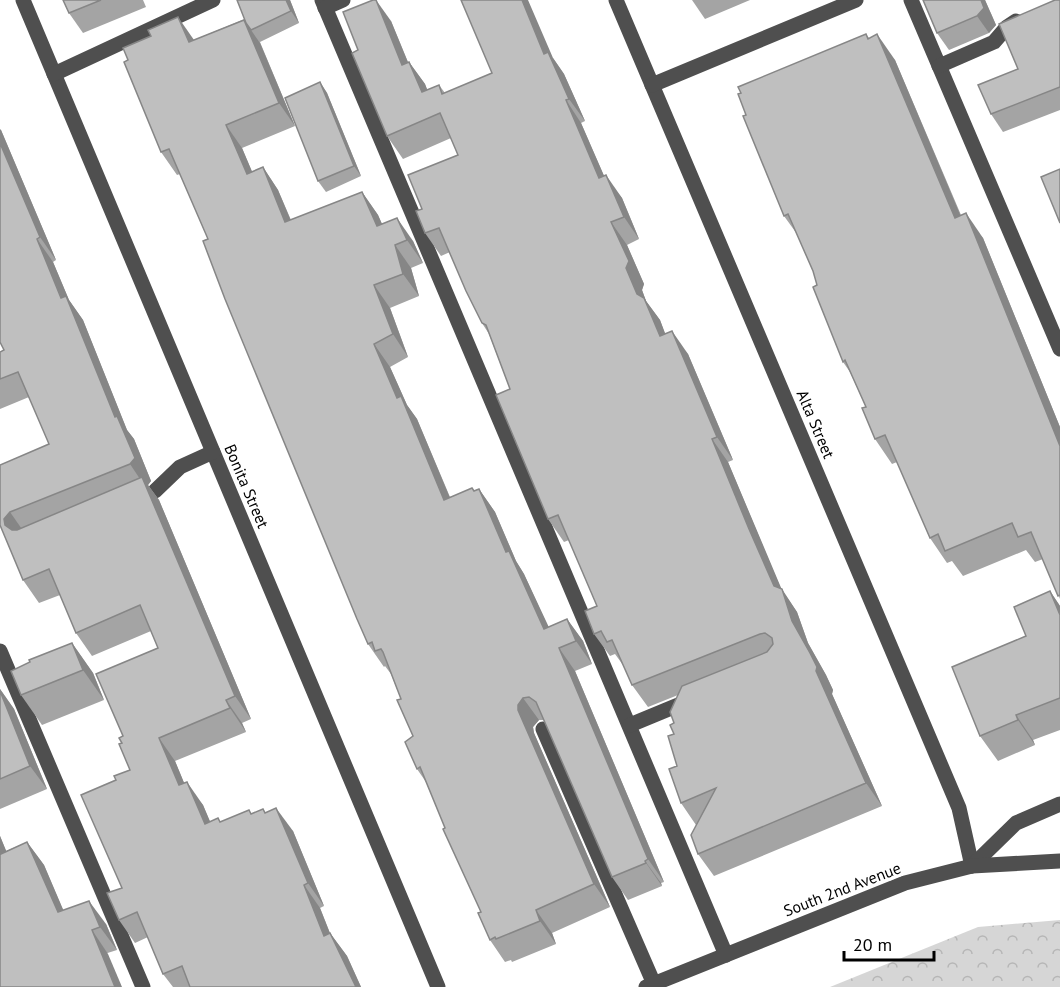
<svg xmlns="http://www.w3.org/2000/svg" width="1060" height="987" font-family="'PT Sans',sans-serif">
  <defs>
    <pattern id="park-crowns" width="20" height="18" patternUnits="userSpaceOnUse" patternTransform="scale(1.5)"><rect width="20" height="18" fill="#d6d6d6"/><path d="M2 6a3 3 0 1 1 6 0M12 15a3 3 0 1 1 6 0" fill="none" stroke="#b6b6b6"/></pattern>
  </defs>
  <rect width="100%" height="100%" fill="#fff"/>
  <polygon fill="url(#park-crowns)" points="1060,920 1060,987 830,987 978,927"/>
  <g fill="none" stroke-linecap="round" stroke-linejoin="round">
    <g stroke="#4f4f4f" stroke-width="15">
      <polyline points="23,0 438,987"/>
      <polyline points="322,0 726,955"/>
      <polyline points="616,0 959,808 972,866"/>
      <polyline points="911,0 1060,349"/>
      <polyline points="325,8 343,0"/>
      <polyline points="939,66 994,42 1007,27 1016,21"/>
      <polyline points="54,74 213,0"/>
      <polyline points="652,85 856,0"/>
      <polyline points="155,491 180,467 213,452"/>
      <polyline points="0,651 143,987"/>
      <polyline points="630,725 688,701"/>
      <polyline points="543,729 654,984"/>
      <polyline points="972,866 1016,823 1060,804"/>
      <polyline points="646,987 905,883 972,866 1060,861"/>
    </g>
  </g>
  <g fill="#a4a4a4">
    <polygon points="63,0 143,0 146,7 83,33 69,13"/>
    <polygon points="290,0 299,23 260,42 295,126 242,148 252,172 263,167 278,190 291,220 362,192 378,215 382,224 413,241 423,263 411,268 419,296 390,308 408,357 390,367 407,405 417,419 450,497 479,489 495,512 516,561 524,574 548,627 567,619 583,641 592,664 575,671 664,882 661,883 662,886 628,900 612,877 544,720 539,720 533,727 534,733 610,907 552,933 556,944 512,962 511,960 505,962 490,940 481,912 426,782 417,769 413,736 401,699 391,674 385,666 384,667 368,644 208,239 180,174 177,175 161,152 194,40"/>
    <polygon points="692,0 750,0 705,19"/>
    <polygon points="923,0 985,0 996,25 989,33 949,50 937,33"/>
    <polygon points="1060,0 1060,110 1003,132 991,114"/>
    <polygon points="391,21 408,62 409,62 425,84 427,90 439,85 445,93 492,73 553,58 564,74 585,121 581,123 604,176 622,198 639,239 627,245 644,284 642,290 646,301 660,320 665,334 688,354 733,460 728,462 765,551 781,589 797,612 808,643 826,675 833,690 832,694 882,806 714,876 698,854 696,825 681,803 674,734 678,695 648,707 632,685 623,665 615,654 610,656 594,634 597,606 569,540 564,542 548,519 510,389 489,334 482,323 450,252 441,256 425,233 422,209 458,155 451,138 403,159 387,136 358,50"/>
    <polygon points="866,34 869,38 895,60 961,215 983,238 1060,427 1060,599 1043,559 1035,562 1026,550 963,576 952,561 947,563 930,538 897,462 892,464 875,439 866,407 850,372 843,362 813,271 797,234 784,216 746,115"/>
    <polygon points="320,82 327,93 361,176 326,192 318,181"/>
    <polygon points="1,130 56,260 53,262 69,300 83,320 127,430 134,439 151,481 148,485 159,500 251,719 242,723 246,732 175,761 184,783 203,805 210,822 221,822 252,814 263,809 266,813 293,831 324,906 320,908 330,933 347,956 361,987 173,987 163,974 148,937 135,943 119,920 122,888 116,780 130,770 122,743 123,736 158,648 151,631 92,656 76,633 60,595 39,603 23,580 0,525 49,444 29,397 0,409 0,352 4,350"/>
    <polygon points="1050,591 1060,606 1060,730 1033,740 1035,745 998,761 980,736 1026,636"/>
    <polygon points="72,643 93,673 104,700 42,725 21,695"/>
    <polygon points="0,689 14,709 47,789 0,809"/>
    <polygon points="0,836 6,851 27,842 44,865 63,910 106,924 117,950 0,987"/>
  </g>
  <g fill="#868686">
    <polygon points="286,0 290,0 299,23 291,11"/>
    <polygon points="376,0 391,21 418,87 402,65"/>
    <polygon points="522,0 528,0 553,58 564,74 585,121 569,99 544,54"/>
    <polygon points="981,0 985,0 996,25 989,33 977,16"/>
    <polygon points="178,17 194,40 189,42"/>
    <polygon points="244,20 260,43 295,126 279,103"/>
    <polygon points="877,34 895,60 972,243 955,218"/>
    <polygon points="409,62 425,84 437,114 422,92"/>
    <polygon points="320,82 327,93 361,176 354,166"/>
    <polygon points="566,100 581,123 615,201 599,178"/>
    <polygon points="226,125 242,148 263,197 247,174"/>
    <polygon points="0,129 1,130 56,260 40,237 0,143"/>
    <polygon points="263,167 278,190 301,245 285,222"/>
    <polygon points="606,175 622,198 639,239 624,217"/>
    <polygon points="362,192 378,215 393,249 377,226"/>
    <polygon points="966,213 983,238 1060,427 1060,446"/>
    <polygon points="397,218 413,241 423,263 407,240"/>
    <polygon points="611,222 627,245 644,284 642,290 646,301 660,320 675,359 660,336 637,294 626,268"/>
    <polygon points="37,239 53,262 69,300 83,320 127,430 134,439 151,481 148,485 159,500 251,719 235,696 146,488 130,464"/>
    <polygon points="395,245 411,268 419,296 403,274"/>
    <polygon points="374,285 390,308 408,357 393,334"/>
    <polygon points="672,331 688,354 733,460 717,437"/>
    <polygon points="374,344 390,367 407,405 417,419 460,522 444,500 397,398"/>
    <polygon points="712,439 728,462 782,590 782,589 797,612 808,643 826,675 833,690 832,694 882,806 866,783 792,621 774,586 749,529"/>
    <polygon points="472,488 488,510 479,489 495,512 516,561 524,574 560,651 544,629"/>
    <polygon points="10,512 26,535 21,548 5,525 4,519"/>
    <polygon points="1050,591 1060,606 1060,615"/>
    <polygon points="567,619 583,641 592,664 576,641"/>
    <polygon points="72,643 93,673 104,700 83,670"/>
    <polygon points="559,648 575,671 664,882 648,859"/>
    <polygon points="0,689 14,709 47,789 30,766 0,691"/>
    <polygon points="523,698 539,720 533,727 534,733 610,907 594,884 518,710 518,705"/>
    <polygon points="226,700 242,723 246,732 230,708"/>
    <polygon points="1016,715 1033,740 1035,745 1018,720"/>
    <polygon points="159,738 175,761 195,809 179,785"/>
    <polygon points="187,782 203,805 221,847 205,824"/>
    <polygon points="276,808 293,831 324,906 308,883"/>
    <polygon points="0,836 17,877 0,852"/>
    <polygon points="27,842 44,865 74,935 58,912"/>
    <polygon points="645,861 661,883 662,886 646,863"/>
    <polygon points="304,885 320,908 340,959 324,936"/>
    <polygon points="89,901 106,924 117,950 100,927"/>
    <polygon points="536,910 552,933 556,944 540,921"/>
    <polygon points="92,930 108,954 122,987 115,987"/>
    <polygon points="330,933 347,956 361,987 356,987"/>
  </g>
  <g fill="#bfbfbf" stroke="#868686" stroke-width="1.5">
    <polygon points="63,0 101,0 69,13"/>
    <polygon points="237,0 286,0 291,11 251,30 246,23"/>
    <polygon points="373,0 376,0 402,65 409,62 422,92 439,85 442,94 492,73 461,0 522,0 544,54 548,52 569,99 566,100 599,178 606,175 624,217 611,222 629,261 626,268 637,294 644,298 660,336 672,331 717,437 712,439 749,529 774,586 782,589 792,621 810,653 817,667 816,671 866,783 698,854 691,835 716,788 681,803 669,769 677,766 668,736 674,734 670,725 674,723 670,712 682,686 767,652 773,644 772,638 765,633 760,634 632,685 612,640 607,642 601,631 594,634 585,611 597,606 558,515 548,519 496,395 510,389 486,325 482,323 466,291 439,228 425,233 416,211 422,209 408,175 458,155 440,113 387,136 352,53 358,50 343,12"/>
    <polygon points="923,0 981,0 984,8 977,16 937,33"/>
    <polygon points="1055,0 1060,0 1060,87 991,114 978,85 1018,69 999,24"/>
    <polygon points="178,17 189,42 244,20 279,103 226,125 247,174 263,167 285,222 362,192 377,226 397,218 407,240 395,245 403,274 374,285 393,334 374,344 397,398 401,396 444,500 472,488 474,491 479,489 506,552 509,551 544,629 567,619 576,641 559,648 648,859 645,861 646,863 612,877 536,702 529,697 523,698 518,705 518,710 594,884 536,910 540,921 496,939 495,937 490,940 478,913 481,912 443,829 445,828 420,767 417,769 405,742 413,736 397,700 401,699 383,652 381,649 375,651 372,642 368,644 357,619 225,299 203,241 208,239 169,149 161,152 124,62 128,60 123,48 151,36 148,30"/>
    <polygon points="866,34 868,39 877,34 955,218 966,213 1060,446 1060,595 1058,596 1031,532 1018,537 1012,523 945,551 938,534 930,538 885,435 875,439 862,408 866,407 845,360 843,362 813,287 817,285 813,271 788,214 784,216 743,116 746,115 738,94 741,93 738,87"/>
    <polygon points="320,82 354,166 318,181 285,98"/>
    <polygon points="0,143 40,237 37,239 61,298 66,296 115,417 117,416 135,458 130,464 10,512 4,519 5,525 12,530 17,530 142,477 235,696 226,700 230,708 159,738 179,785 187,782 205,824 218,818 220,822 249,810 251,814 263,809 265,813 276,808 308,883 304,885 324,936 330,933 356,987 190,987 182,966 163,974 137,912 119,920 107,893 122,888 81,795 116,780 114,776 130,770 119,744 122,743 119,738 123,736 96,674 158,648 140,605 76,633 49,569 23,580 0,525 0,465 49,444 18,372 0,379 0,352 4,350 0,342"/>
    <polygon points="1060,169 1060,223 1041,177"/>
    <polygon points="1050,591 1060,615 1060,698 1016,715 1018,720 980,736 952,667 1026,636 1014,607"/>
    <polygon points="72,643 83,670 21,695 11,671 30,662 29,660"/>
    <polygon points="0,691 30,766 0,779"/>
    <polygon points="27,842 58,912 89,901 100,927 92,930 115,987 0,987 0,852 1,854"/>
  </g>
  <g text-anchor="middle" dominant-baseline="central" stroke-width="6" stroke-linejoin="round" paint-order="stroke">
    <g font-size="16" fill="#000" stroke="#fff">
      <text transform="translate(816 424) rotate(67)">Alta Street</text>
      <text transform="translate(247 486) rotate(67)">Bonita Street</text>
      <text transform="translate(842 889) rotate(-21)">South 2nd Avenue</text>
    </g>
  </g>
  <path d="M844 951v9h90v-9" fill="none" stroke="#000000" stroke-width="3"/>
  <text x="853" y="951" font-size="18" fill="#000000" stroke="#ffffff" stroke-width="4.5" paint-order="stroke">20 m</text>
</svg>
